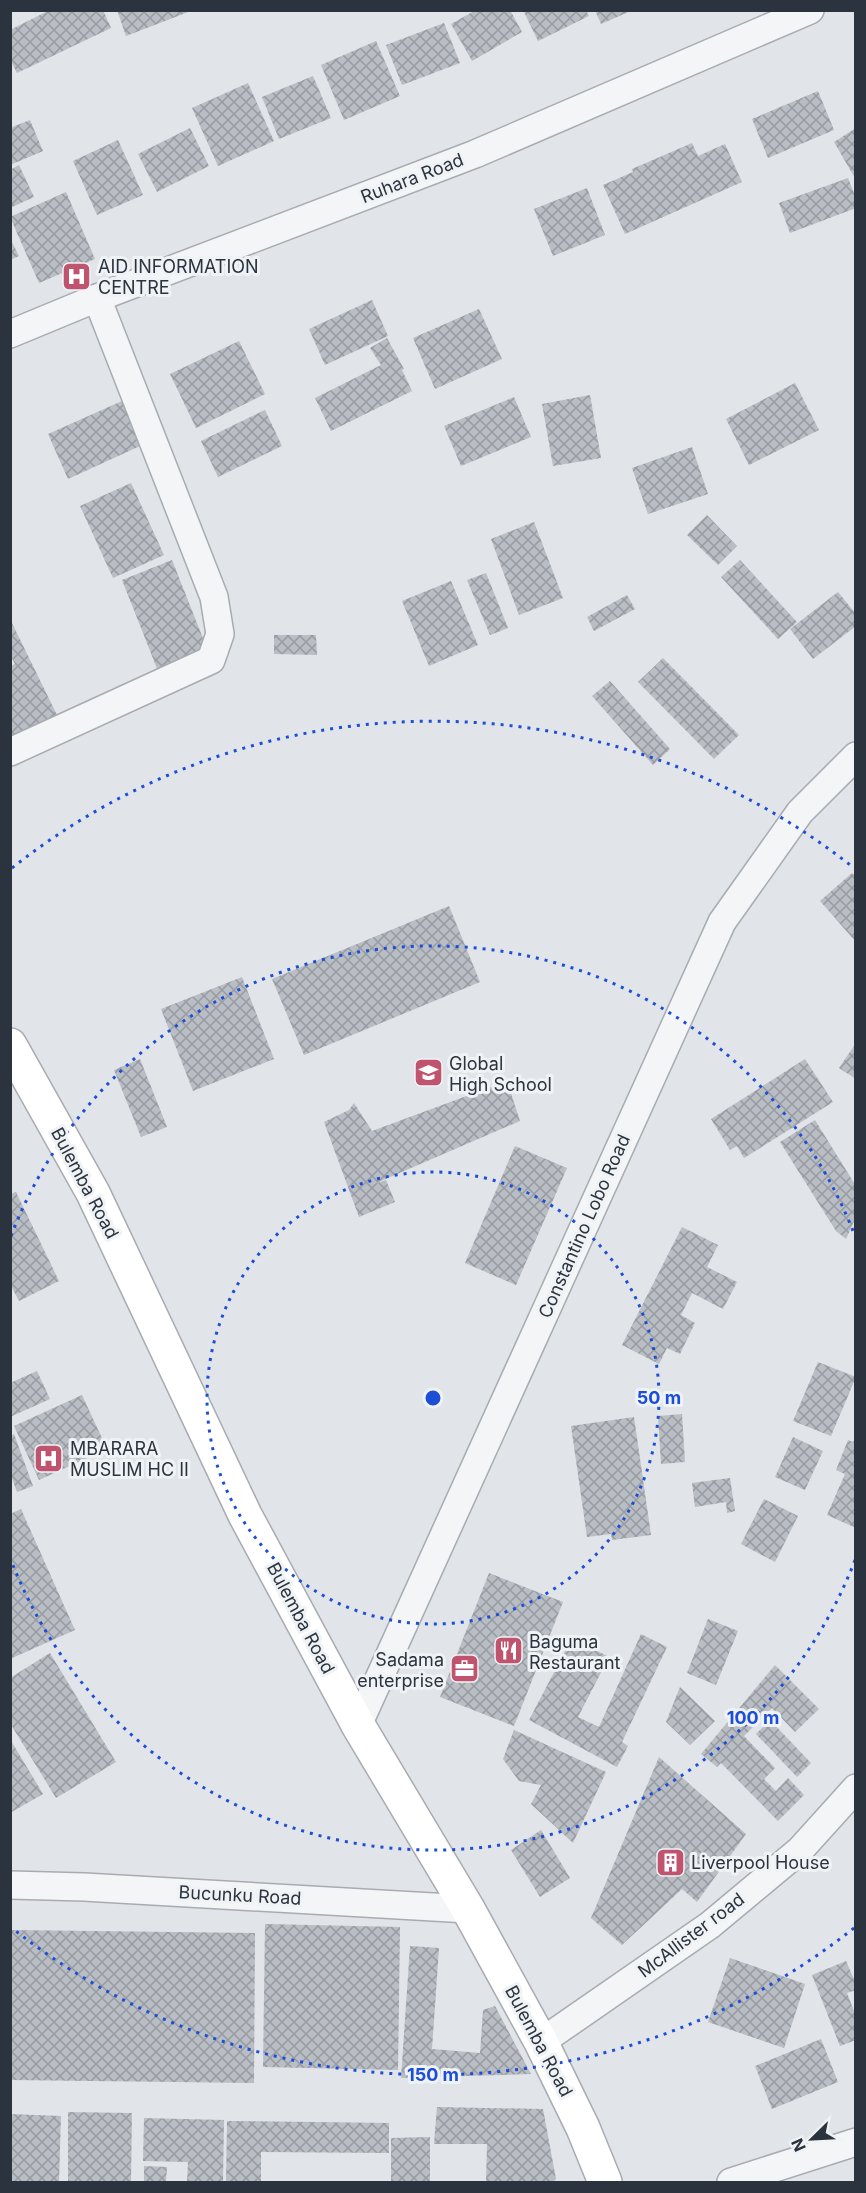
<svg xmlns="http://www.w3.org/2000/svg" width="866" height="2193" font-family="Inter,sans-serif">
  <defs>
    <pattern id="building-cross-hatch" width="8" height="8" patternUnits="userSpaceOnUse" patternTransform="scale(1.5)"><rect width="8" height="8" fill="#b9bec4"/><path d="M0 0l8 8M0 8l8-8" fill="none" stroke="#979ba1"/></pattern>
  </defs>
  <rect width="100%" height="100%" fill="#e1e4e8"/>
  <g fill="url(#building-cross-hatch)">
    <polygon points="50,10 103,10 111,28 17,73 10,59 10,30"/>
    <polygon points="117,10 191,10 191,11 126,36"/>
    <polygon points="476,10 510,10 522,32 472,61 451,24"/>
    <polygon points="523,10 586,10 589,16 538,41"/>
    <polygon points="595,10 633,10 601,24"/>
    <polygon points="444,23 460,63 402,85 386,45"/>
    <polygon points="376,41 400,96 344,120 321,65"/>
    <polygon points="313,76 331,118 279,139 262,97"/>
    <polygon points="248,83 274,141 218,166 192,108"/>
    <polygon points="818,91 834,130 768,158 752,119"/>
    <polygon points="30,120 43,151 10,165 10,128"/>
    <polygon points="190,128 209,166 157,192 138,154"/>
    <polygon points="856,128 856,180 834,142"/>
    <polygon points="118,140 143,195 97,215 73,161"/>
    <polygon points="692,143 698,156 725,144 742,182 625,234 603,185 633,172 632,169"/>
    <polygon points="19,165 34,197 10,208 10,170"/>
    <polygon points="848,178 856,198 856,208 790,233 779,203"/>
    <polygon points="587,188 605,235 553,256 534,209"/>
    <polygon points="66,192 95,259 39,283 10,217"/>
    <polygon points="10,238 19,256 10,260"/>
    <polygon points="372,300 388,336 325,365 309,329"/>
    <polygon points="479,309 502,359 435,389 413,338"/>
    <polygon points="387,338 404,369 402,370 412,391 331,431 315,398 381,365 370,348"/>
    <polygon points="239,341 265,394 196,428 170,374"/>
    <polygon points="795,383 819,430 749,465 726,419"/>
    <polygon points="590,395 601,458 553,466 542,404"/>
    <polygon points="131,397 151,441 68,479 48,434"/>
    <polygon points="514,397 531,437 461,466 444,426"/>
    <polygon points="265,410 282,446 218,477 201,441"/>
    <polygon points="692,447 708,494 648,514 632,468"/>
    <polygon points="131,483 164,555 113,578 80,506"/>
    <polygon points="707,515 737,546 718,565 687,535"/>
    <polygon points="534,522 563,598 519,615 491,539"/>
    <polygon points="172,560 208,651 158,671 122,580"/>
    <polygon points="740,560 797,622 778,639 721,577"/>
    <polygon points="486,573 508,628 490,635 467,580"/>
    <polygon points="451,581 478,645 429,666 402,601"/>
    <polygon points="838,592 856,614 856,626 813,659 790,629"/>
    <polygon points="627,595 635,609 594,631 587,617"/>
    <polygon points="10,619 58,717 10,738 10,666 15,664 10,655"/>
    <polygon points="274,635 316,635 317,655 274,654"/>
    <polygon points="663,658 739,735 714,759 638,682"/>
    <polygon points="610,681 670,749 653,765 592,696"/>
    <polygon points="852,873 856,877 856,942 820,901"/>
    <polygon points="449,906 480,982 304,1055 272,979"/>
    <polygon points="242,977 274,1059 193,1091 161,1009"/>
    <polygon points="856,1043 856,1079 839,1068"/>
    <polygon points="140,1059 167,1127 141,1137 114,1070"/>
    <polygon points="805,1059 833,1102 744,1158 737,1146 730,1150 711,1119"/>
    <polygon points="507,1081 520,1121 374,1184 386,1180 395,1202 359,1217 324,1122 349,1110 354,1103 372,1131"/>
    <polygon points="815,1120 856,1186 856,1217 846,1239 836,1231 780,1142"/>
    <polygon points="515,1146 567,1168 516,1285 465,1263"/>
    <polygon points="16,1192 59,1281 19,1301 10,1284 10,1194"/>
    <polygon points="682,1227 718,1245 707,1267 737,1282 723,1309 692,1293 681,1315 695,1323 680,1354 667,1348 659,1364 622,1345"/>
    <polygon points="818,1362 856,1377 831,1436 793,1421"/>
    <polygon points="37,1371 50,1399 10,1417 10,1383"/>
    <polygon points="82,1395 107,1449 39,1480 14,1426"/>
    <polygon points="682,1414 685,1462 661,1464 658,1416"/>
    <polygon points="634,1417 651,1535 612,1540 611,1534 587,1537 571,1426"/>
    <polygon points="14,1434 33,1486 17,1492 10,1473 10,1436"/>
    <polygon points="793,1437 823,1451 805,1490 775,1477"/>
    <polygon points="856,1437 856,1528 827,1515 845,1474 836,1470 848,1440 853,1442"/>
    <polygon points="730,1478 735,1511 727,1513 726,1502 695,1507 692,1483"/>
    <polygon points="764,1499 798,1516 775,1562 741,1544"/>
    <polygon points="21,1509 75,1630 10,1659 10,1514"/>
    <polygon points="489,1573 563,1602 514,1726 440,1697"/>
    <polygon points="708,1619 738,1631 716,1685 687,1673"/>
    <polygon points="641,1634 667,1647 622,1742 628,1746 617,1767 529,1720 572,1638 609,1657 578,1717 599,1727"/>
    <polygon points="50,1653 116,1762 56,1798 10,1723 10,1678"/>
    <polygon points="775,1665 819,1709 795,1732 772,1708 744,1736 775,1768 764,1779 776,1791 788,1778 804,1795 778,1821 721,1763 717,1767 701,1754"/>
    <polygon points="680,1687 715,1721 690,1745 666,1722"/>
    <polygon points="770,1720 811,1763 797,1777 756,1734"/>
    <polygon points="514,1730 606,1772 573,1843 531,1804 541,1785 519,1781 503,1759"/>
    <polygon points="10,1739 43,1794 10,1813"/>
    <polygon points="659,1757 746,1834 697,1902 682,1889 622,1945 591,1918"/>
    <polygon points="541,1830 570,1878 540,1897 511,1850"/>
    <polygon points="265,1924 400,1927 398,2070 263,2067"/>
    <polygon points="10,1930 255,1933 254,2083 10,2080"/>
    <polygon points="410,1946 439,1948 432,2049 480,2053 483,2010 495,2006 531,2074 401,2078"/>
    <polygon points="730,1958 805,1984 784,2048 708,2022"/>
    <polygon points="846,1961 856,1984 856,1990 847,1993 856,2016 856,2040 840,2046 812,1975"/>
    <polygon points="821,2039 838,2082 772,2109 755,2066"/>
    <polygon points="437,2107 543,2109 556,2179 553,2182 486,2182 487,2144 434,2144"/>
    <polygon points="68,2112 132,2113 131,2182 68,2182"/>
    <polygon points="10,2114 61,2116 59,2182 10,2182"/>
    <polygon points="144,2118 224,2120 223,2182 187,2182 188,2162 143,2161"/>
    <polygon points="227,2121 389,2123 389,2153 261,2152 261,2182 226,2182"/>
    <polygon points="430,2137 430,2182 391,2182 391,2138"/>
    <polygon points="144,2166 167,2167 166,2182 144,2182"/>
  </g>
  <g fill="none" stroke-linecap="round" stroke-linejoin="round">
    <defs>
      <g id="minor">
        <polyline points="10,334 97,298 475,154 810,10"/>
        <polyline points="10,752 211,660 220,634 214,597 97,298"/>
        <polyline points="358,1725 722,922 800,812 856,756"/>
        <polyline points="10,1885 84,1887 468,1909"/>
        <polyline points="541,2042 710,1925 800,1850 856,1788"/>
        <polyline points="731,2182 856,2142"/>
      </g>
      <polyline id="secondary" points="10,1045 93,1193 245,1515 358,1725 468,1909 541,2042 583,2128 605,2182"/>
    </defs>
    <use href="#minor" stroke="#a7acb2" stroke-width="30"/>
    <use href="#secondary" stroke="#a7acb2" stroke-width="36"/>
    <use href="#minor" stroke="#f3f5f7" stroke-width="27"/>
    <use href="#secondary" stroke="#fff" stroke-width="33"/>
  </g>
  <g fill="none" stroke="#1d4ed8" stroke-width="3" stroke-dasharray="3 6">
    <circle cx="433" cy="1398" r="226"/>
    <path d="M855 1560A452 452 0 0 1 11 1560M11 1236A452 452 0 0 1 855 1236"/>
    <path d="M854 1928A677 677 0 0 1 12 1928M12 868A677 677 0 0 1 854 868"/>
  </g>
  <defs>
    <symbol id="hospital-square" viewBox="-11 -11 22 22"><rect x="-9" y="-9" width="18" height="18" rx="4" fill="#c0536e" stroke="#f0f3f6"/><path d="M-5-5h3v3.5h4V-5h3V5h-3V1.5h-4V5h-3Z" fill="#fff"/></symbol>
    <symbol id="school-square" viewBox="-11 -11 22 22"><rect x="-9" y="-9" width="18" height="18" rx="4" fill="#c0536e" stroke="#f0f3f6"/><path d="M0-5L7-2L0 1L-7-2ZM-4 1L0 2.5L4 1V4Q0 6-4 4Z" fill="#fff"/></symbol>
    <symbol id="restaurant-square" viewBox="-11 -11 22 22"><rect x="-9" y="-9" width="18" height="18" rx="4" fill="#c0536e" stroke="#f0f3f6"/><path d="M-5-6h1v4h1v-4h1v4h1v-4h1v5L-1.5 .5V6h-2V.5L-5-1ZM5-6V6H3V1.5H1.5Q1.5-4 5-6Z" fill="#fff"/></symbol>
    <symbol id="office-square" viewBox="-11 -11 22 22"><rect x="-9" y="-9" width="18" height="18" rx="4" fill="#c0536e" stroke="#f0f3f6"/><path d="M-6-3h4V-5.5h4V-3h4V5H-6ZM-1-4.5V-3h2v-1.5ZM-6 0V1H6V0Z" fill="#fff"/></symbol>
    <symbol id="building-square" viewBox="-11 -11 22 22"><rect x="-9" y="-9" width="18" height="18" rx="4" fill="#c0536e" stroke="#f0f3f6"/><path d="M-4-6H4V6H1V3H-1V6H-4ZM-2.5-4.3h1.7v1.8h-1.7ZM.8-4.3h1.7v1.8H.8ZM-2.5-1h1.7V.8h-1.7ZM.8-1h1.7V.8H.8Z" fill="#fff"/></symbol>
  </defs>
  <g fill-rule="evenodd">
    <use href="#hospital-square" x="60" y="260" width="33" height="33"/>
    <use href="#school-square" x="412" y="1056" width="33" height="33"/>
    <use href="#hospital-square" x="32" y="1442" width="33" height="33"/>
    <use href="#restaurant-square" x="492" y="1634" width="33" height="33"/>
    <use href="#office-square" x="448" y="1652" width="33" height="33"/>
    <use href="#building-square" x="654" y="1846" width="33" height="33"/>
  </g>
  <g text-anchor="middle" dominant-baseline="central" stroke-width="6" stroke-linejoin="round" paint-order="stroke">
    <g font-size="18" fill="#2b343e" stroke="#f0f3f6">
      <text transform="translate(412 178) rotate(-21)">Ruhara Road</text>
      <text transform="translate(85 1183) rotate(62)">Bulemba Road</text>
      <text transform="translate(584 1226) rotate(-66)">Constantino Lobo Road</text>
      <text transform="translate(301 1618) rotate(62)">Bulemba Road</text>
      <text transform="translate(240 1895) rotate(3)">Bucunku Road</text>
      <text transform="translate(691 1935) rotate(-37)">McAllister road</text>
      <text transform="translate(539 2041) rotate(62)">Bulemba Road</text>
    </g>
    <g font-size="18" fill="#2b343e" stroke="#f0f3f6" text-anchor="start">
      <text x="98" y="266">AID INFORMATION<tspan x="98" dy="21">CENTRE</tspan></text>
      <text x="449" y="1063">Global<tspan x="449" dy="21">High School</tspan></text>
      <text x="70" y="1448">MBARARA<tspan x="70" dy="21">MUSLIM HC II</tspan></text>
      <text x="529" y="1641">Baguma<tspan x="529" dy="21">Restaurant</tspan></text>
      <text x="444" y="1659" text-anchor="end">Sadama<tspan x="444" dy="21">enterprise</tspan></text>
      <text x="691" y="1862">Liverpool House</text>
    </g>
  </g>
  <circle cx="433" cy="1398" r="9" fill="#1d4ed8" stroke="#f0f3f6" stroke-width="3"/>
  <g font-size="18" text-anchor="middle" font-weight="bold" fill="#1d4ed8" stroke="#f0f3f6" stroke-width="6" stroke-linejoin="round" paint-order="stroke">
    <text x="659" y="1404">50 m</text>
    <text x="753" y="1724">100 m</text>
    <text x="433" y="2081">150 m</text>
  </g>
  <rect width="866" height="2193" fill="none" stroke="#2b343e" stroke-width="24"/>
  <g transform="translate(812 2139) rotate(246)" stroke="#f0f3f6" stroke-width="4.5" paint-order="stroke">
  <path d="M0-4.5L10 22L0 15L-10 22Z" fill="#2b343e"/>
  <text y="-9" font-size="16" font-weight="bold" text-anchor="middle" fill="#2b343e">N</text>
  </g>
</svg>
